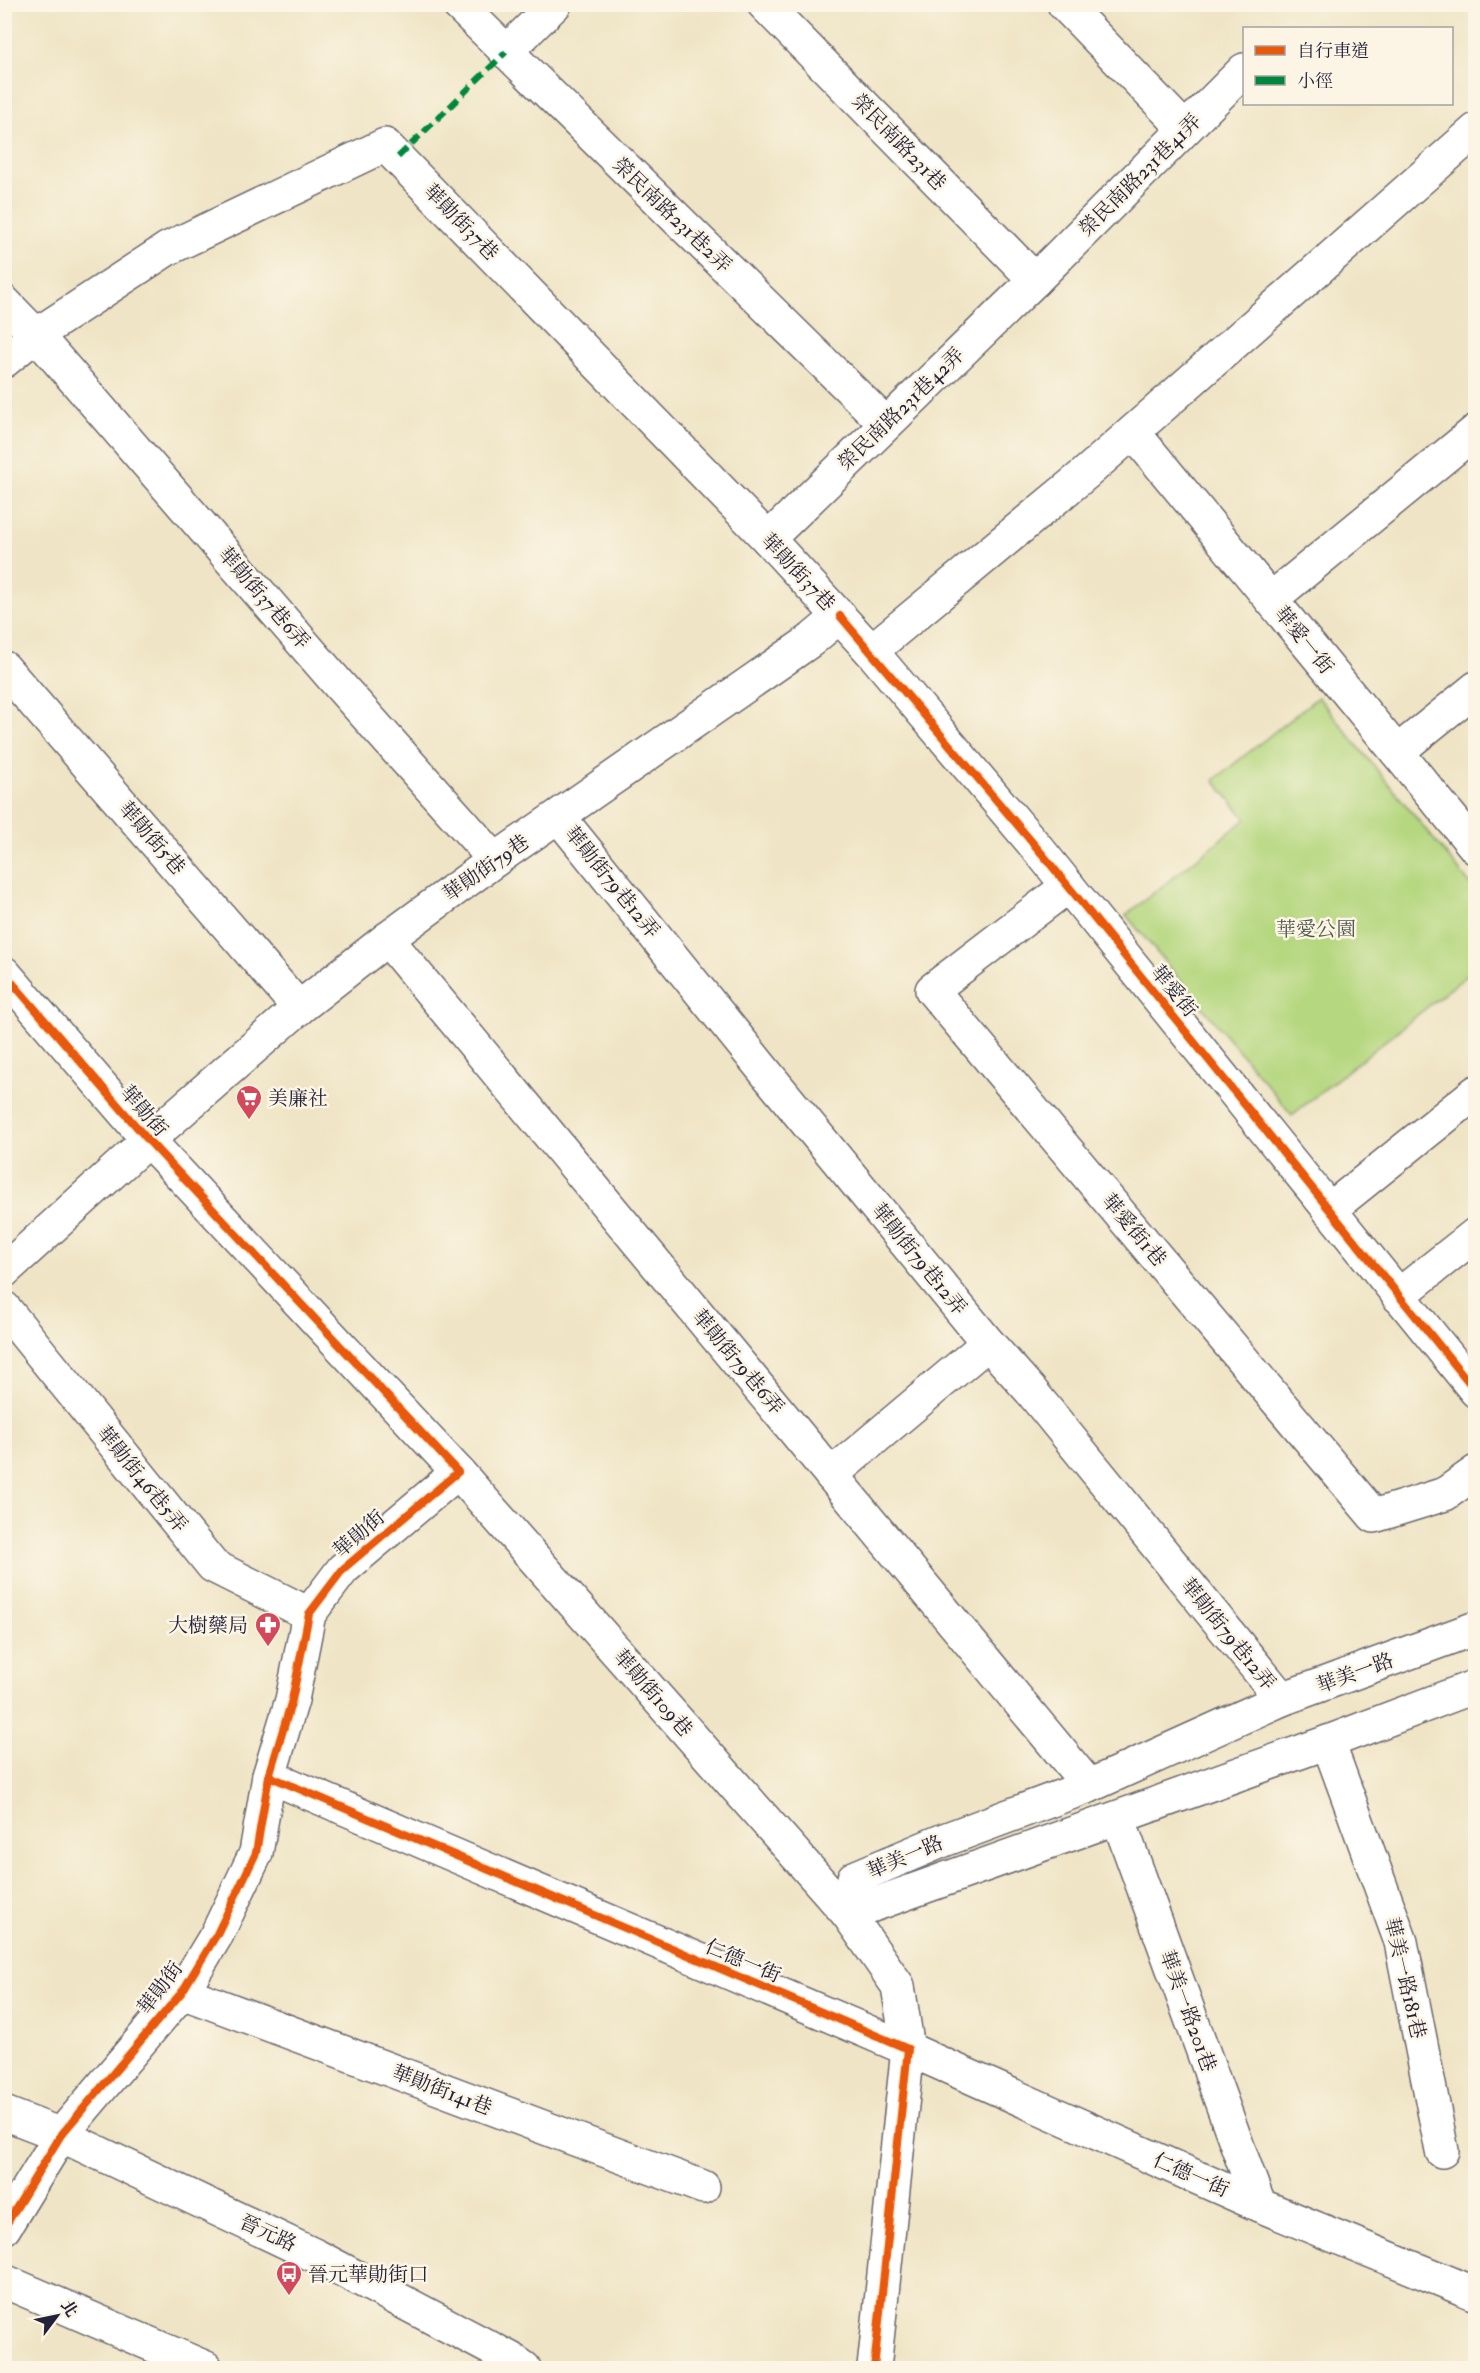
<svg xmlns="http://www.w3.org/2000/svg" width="1480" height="2373" font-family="'IM FELL Double Pica','Noto Serif TC',serif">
  <rect width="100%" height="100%" fill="#fcf5e5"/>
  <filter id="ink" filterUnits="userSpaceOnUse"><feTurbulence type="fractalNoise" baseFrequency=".0167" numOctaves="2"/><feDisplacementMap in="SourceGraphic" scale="12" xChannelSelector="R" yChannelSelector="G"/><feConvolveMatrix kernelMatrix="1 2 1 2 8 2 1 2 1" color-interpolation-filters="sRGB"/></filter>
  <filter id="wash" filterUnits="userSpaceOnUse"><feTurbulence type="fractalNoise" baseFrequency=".008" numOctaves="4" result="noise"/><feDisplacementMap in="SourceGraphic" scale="24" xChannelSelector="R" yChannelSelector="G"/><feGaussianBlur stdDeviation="1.35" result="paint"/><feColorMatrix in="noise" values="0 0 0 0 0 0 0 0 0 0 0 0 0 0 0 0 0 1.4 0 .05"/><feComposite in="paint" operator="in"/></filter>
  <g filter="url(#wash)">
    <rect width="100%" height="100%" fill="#efe4c5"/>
    <polygon fill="#b5d77f" stroke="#6c7c5d" stroke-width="1.5" points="1318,697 1475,890 1475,969 1292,1115 1126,915 1246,819 1214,780"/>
  </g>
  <g filter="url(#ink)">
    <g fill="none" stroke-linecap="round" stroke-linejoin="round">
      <defs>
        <g id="minor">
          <polyline points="458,4 886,424"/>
          <polyline points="764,4 1035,280"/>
          <polyline points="1064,4 1185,129"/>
          <polyline points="506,52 555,4"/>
          <polyline points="4,302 36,335 340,686 495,860"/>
          <polyline points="4,361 36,335 167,249 385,145 768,539 871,651 1043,855 1476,1391"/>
          <polyline points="1133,432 1476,848"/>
          <polyline points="768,539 1035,280 1244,70"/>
          <polyline points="1271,599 1476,431"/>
          <polyline points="871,651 1085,474 1476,130"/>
          <polyline points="4,668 299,1008"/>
          <polyline points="1397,752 1476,688"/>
          <polyline points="559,817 766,1073 988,1343 1031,1391 1282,1699"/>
          <polyline points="1068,886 932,990 1374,1516 1445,1494 1476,1472"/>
          <polyline points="387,939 1089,1786"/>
          <polyline points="4,973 148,1140 458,1472 848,1914 898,1986 908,2049 1259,2205 1476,2294"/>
          <polyline points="1329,1210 1476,1092"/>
          <polyline points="4,1271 148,1140 299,1008 387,939 495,860 810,641 840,616"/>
          <polyline points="1398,1296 1476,1234"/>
          <polyline points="4,1308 213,1566 309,1614"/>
          <polyline points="831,1475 988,1343"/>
          <polyline points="1328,1742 1401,1942 1442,2151"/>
          <polyline points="269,1776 908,2049 874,2368"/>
          <polyline points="1118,1818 1259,2205"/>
          <polyline points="848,1914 854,1878 944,1840 1089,1786 1282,1699 1476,1628"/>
          <polyline points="848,1914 1328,1742 1476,1686"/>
          <polyline points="182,1992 703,2187"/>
          <polyline points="4,2113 61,2135 318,2257 511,2359 524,2368"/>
          <polyline points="4,2228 61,2135 182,1992 217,1934 256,1853 269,1776 292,1700 309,1614 343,1569 458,1472"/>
          <polyline points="4,2281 206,2368"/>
        </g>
      </defs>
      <use href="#minor" stroke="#6a666b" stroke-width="36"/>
      <use href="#minor" stroke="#fff" stroke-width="33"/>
      <polyline stroke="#00873e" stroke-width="6" stroke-dasharray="12 6" stroke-linecap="butt" points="398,157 506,52"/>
      <defs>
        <g id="cycleway">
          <polyline points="840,616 1043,855 1476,1391"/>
          <polyline points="4,973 148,1140 458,1472 343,1569 309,1614 292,1700 269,1776 256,1853 217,1934 182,1992 61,2135 4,2228"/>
          <polyline points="269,1776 908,2049 874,2368"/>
        </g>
      </defs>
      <use href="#cycleway" stroke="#fcf5e5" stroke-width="11"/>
      <use href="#cycleway" stroke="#e8590c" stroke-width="8"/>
    </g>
  </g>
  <defs>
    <symbol id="supermarket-pin" viewBox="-11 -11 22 30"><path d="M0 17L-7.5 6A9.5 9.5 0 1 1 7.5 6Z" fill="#d1495b" stroke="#fcf5e5"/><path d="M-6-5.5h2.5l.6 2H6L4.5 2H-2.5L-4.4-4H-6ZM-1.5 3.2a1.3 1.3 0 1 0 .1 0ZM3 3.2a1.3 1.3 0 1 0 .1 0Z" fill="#fff"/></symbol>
    <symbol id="pharmacy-pin" viewBox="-11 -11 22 30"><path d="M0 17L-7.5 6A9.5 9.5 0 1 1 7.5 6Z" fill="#d1495b" stroke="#fcf5e5"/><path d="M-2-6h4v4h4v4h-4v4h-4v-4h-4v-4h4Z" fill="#fff"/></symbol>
    <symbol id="bus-pin" viewBox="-11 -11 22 30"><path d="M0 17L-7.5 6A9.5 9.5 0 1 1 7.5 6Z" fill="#d1495b" stroke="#fcf5e5"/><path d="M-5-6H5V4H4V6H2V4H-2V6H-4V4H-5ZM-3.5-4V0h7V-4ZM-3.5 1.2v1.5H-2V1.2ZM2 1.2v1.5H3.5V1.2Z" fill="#fff"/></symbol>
  </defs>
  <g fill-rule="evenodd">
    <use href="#supermarket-pin" x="234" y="1083" width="30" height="40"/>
    <use href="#pharmacy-pin" x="253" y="1610" width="30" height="40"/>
    <use href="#bus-pin" x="274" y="2259" width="30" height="40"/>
  </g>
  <g text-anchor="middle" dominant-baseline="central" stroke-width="5" stroke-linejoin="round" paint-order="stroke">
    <g font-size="20" fill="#22223b" stroke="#fcf5e5">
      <text transform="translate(899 142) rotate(46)">榮民南路231巷</text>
      <text transform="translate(1140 175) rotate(-45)">榮民南路231巷41弄</text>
      <text transform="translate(672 215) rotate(44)">榮民南路231巷2弄</text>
      <text transform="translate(461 222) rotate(46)">華勛街37巷</text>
      <text transform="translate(901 409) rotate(-44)">榮民南路231巷42弄</text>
      <text transform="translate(798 572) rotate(47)">華勛街37巷</text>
      <text transform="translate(264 598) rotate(49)">華勛街37巷6弄</text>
      <text transform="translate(1304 640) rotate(51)">華愛一街</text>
      <text transform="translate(152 838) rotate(49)">華勛街5巷</text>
      <text transform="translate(486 868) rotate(-35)">華勛街79巷</text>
      <text transform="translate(612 882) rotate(51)">華勛街79巷12弄</text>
      <text transform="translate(1174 991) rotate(51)">華愛街</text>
      <text transform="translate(144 1111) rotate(49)">華勛街</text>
      <text transform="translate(1134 1230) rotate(50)">華愛街1巷</text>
      <text transform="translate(919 1259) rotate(51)">華勛街79巷12弄</text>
      <text transform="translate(738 1362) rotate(50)">華勛街79巷6弄</text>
      <text transform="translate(142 1479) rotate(51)">華勛街46巷5弄</text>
      <text transform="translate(359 1534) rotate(-41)">華勛街</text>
      <text transform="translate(1228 1634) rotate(51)">華勛街79巷12弄</text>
      <text transform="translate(1355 1673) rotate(-20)">華美一路</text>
      <text transform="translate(653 1693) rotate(49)">華勛街109巷</text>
      <text transform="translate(905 1857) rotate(-23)">華美一路</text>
      <text transform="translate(743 1961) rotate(23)">仁德一街</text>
      <text transform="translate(1405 1978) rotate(77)">華美一路181巷</text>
      <text transform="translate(160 1988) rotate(-53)">華勛街</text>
      <text transform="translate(1188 2011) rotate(70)">華美一路201巷</text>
      <text transform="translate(442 2090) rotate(21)">華勛街141巷</text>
      <text transform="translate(1191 2175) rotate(24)">仁德一街</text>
      <text transform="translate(268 2233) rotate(25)">晉元路</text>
    </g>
    <g font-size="20" fill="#4e584f" stroke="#fcf5e5">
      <text x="1316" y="929">華愛公園</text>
    </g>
    <g font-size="20" fill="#22223b" stroke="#fcf5e5" text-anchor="start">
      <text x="268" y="1098">美廉社</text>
      <text x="248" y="1625" text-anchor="end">大樹藥局</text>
      <text x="308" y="2274">晉元華勛街口</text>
    </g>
  </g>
  <rect width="1480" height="2373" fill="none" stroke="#fcf5e5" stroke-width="24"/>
  <rect x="1243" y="27" width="210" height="78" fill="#fcf5e5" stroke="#a5a1a1" stroke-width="1.5"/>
  <rect x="1255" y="46" width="30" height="9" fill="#e8590c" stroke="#a5a1a1" stroke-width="1.5"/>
  <text x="1297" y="57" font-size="18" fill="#22223b">自行車道</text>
  <rect x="1255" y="76" width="30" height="9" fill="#00873e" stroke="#a5a1a1" stroke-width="1.5"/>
  <text x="1297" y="87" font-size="18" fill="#22223b">小徑</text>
  <g transform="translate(57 2316) rotate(58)" stroke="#fcf5e5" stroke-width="4.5" paint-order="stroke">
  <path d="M0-4.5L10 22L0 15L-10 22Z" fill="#22223b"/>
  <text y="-9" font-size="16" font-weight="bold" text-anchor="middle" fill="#22223b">北</text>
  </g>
</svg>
